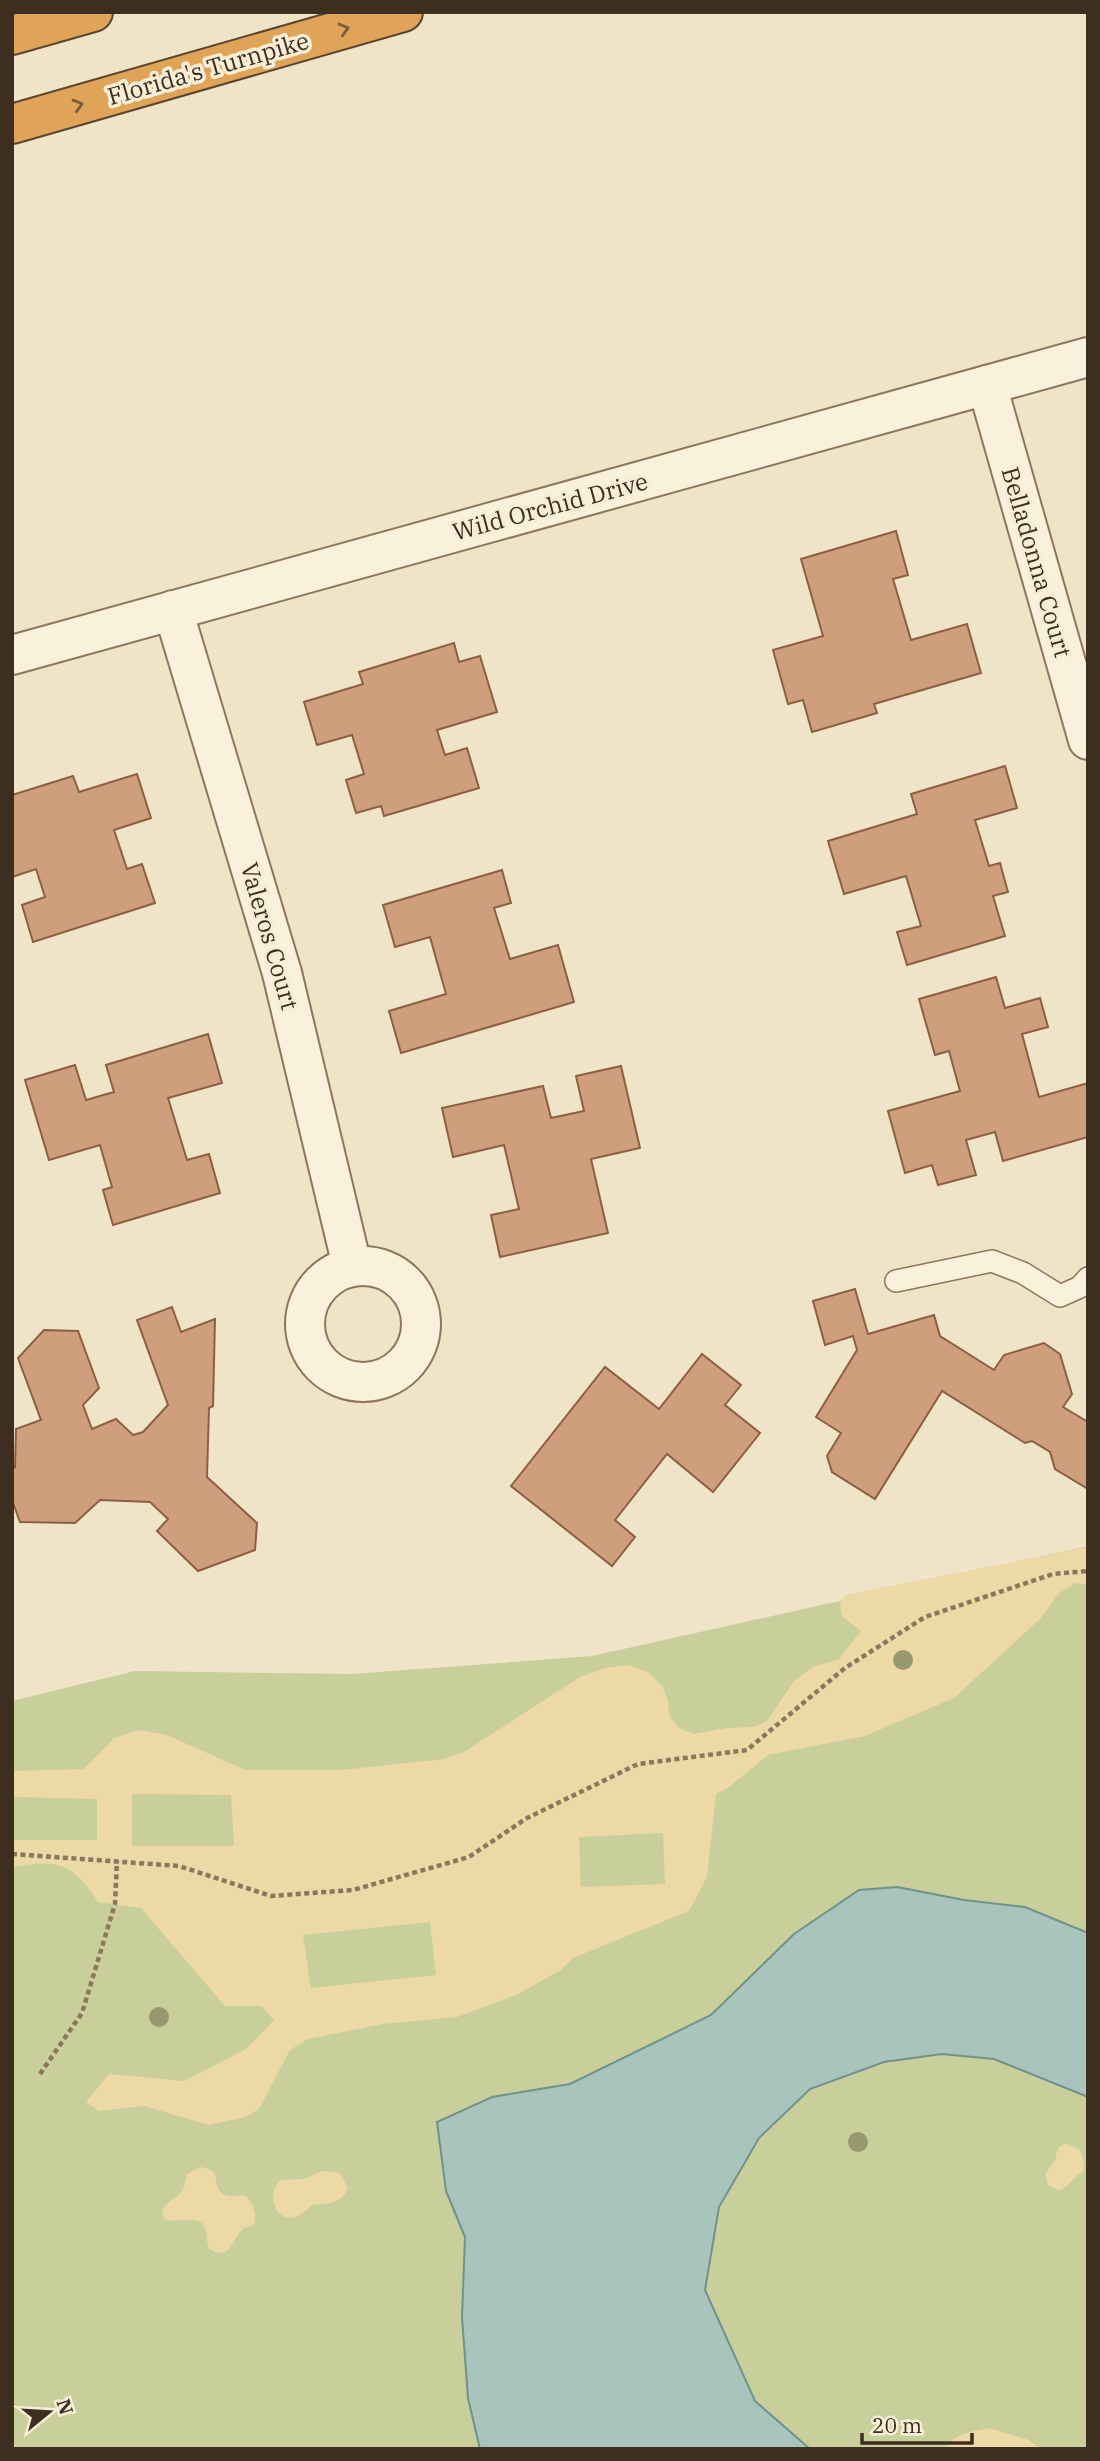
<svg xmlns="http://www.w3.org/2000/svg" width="1100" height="2461" font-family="'IBM Plex Serif',serif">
  <rect width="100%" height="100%" fill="#f0e4c8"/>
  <polygon fill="#c9cf9b" points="1088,1546 1088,2449 12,2449 12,1701 135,1671 352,1674 592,1656"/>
  <g fill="#ecd9a5" fill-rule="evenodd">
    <path d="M 1088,1547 L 1088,1585 L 1076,1583 L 1059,1593 L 1041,1618 L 954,1698 L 865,1736 L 768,1755 L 728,1788 L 716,1794 L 707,1877 L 689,1911 L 573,1958 L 561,1970 L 516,1995 L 457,2017 L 383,2024 L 308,2039 L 290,2050 L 259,2109 L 246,2117 L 209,2125 L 144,2106 L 99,2111 L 86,2102 L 109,2074 L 184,2081 L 246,2049 L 274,2020 L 262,2006 L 225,2006 L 141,1908 L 98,1902 C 73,1862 56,1859 12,1867 L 12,1840 L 97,1840 L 97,1799 L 12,1797 L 12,1771 L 84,1769 L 114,1738 L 139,1730 L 167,1735 L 245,1770 L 341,1770 L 444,1759 L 464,1752 L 580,1677 L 605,1668 L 628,1665 L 648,1672 L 663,1687 L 668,1702 L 670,1717 L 679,1728 L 694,1734 L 726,1728 L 754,1727 L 767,1721 L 794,1681 L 814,1666 L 838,1660 L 861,1631 L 842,1616 L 840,1604 L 845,1595 ZM 132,1794 L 231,1795 L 234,1846 L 132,1846 ZM 663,1833 L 665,1884 L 581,1887 L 579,1837 ZM 430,1922 L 436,1975 L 311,1988 L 303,1935 Z"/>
    <path d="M 1066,2143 L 1079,2149 C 1083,2157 1086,2164 1082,2173 C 1072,2177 1069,2187 1059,2191 L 1048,2185 L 1045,2174 C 1048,2169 1053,2165 1055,2160 C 1058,2151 1055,2148 1066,2143 Z"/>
    <path d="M 200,2167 C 223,2170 211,2183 222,2193 C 228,2198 238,2194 246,2196 C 254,2206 257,2212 254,2224 C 250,2227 246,2227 243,2229 C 232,2238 232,2262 209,2249 C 206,2242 208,2232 204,2226 C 196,2214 176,2224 164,2219 L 162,2212 C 170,2193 183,2204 187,2174 Z"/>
    <path d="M 322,2171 L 340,2173 L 348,2188 C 342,2205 326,2203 311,2205 C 285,2237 261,2201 280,2180 L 304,2179 Z"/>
    <path d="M 988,2428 L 1029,2440 L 1041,2449 L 945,2449 C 955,2433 971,2432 988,2428 Z"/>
  </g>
  <polygon fill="#a9c4bc" stroke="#6f938a" stroke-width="2" points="897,1887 964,1900 1025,1907 1088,1933 1088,2097 994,2059 942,2054 884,2062 810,2089 759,2138 719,2207 705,2290 755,2401 810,2449 480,2449 468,2398 462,2317 465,2237 446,2191 437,2122 492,2097 570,2084 711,2015 794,1934 859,1890"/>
  <g fill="#cf9f7d" stroke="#8d5f41" stroke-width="2">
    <polygon points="896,531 908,575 893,579 911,640 967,624 981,673 874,704 877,713 812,732 803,700 788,704 773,650 823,636 801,559"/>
    <polygon points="454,643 459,662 480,656 497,712 437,730 445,755 467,748 479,788 384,816 381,806 356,813 346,780 364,774 352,735 317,745 304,702 363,684 359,672"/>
    <polygon points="1005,766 1017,808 975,820 989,866 1000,863 1008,892 993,896 1005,936 907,965 897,932 921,926 906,876 844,894 828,841 917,814 911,794"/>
    <polygon points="137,774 151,818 114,830 127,869 142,864 155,903 33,942 22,905 45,897 36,869 12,877 12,795 73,776 79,792"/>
    <polygon points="502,870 511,903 494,908 510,959 558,945 574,1002 401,1053 389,1011 446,994 430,937 395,947 383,905"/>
    <polygon points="996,977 1005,1008 1040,998 1048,1027 1022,1034 1039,1097 1088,1083 1088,1137 1003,1161 995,1132 966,1140 976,1175 938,1185 932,1165 905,1173 888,1111 960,1091 949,1051 935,1055 919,999"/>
    <polygon points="208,1034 222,1083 168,1098 187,1160 209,1154 220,1193 113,1225 103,1190 112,1187 100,1145 49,1160 25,1080 75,1065 86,1100 114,1092 106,1065"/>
    <polygon points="621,1066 640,1148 591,1159 608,1233 500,1257 491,1215 519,1209 504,1145 453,1157 442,1108 543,1086 551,1118 584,1111 576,1076"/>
    <polygon points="855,1289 868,1334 934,1315 940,1336 994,1370 1004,1355 1044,1343 1060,1354 1072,1394 1063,1407 1088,1422 1088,1489 1055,1469 1050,1452 1032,1441 1025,1443 942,1391 875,1499 832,1472 827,1456 841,1433 816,1417 857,1350 853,1336 825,1345 813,1301"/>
    <polygon points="172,1307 181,1332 215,1319 213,1406 209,1408 207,1477 257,1523 255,1550 198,1571 157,1531 168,1519 150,1502 100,1500 75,1523 20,1522 12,1500 12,1470 15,1467 16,1429 41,1420 18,1358 44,1330 78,1331 99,1388 83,1405 92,1429 116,1419 133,1435 143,1432 168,1405 137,1320"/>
    <polygon points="702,1354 741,1385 725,1405 760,1433 713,1492 667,1454 615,1520 635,1537 612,1566 511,1486 605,1367 659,1409"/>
  </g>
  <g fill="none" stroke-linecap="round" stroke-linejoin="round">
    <defs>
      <polyline id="service" points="896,1281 992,1261 1023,1273 1060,1296 1080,1287 1088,1278"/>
      <g id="minor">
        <polyline points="987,385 1088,740"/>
        <polyline points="173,610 282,973 352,1266"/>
        <polyline points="12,655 1088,357"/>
        <circle cx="363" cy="1324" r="58"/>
      </g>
      <g id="motorway">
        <polyline points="12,35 93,12"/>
        <polyline points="12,124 403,12"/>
      </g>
    </defs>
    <use href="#service" stroke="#8d765c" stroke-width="24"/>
    <use href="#minor" stroke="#8d765c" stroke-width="42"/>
    <use href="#motorway" stroke="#5b4430" stroke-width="42"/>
    <g stroke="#8d765c" stroke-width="4.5" stroke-dasharray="5 3.5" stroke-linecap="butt">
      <polyline points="12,1854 179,1866 271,1896 353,1890 469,1857 527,1818 638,1764 747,1750 845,1668 925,1617 1053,1574 1088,1571"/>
      <polyline points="40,2074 82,2013 115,1904 117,1861"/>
    </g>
    <use href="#service" stroke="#faf1dc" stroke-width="21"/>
    <use href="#minor" stroke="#faf1dc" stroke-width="38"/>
    <use href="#motorway" stroke="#e0a458" stroke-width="38"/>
  </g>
  <g fill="#96986f">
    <circle cx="903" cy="1660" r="10"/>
    <circle cx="159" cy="2017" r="10"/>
    <circle cx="858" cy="2142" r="10"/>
  </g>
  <defs><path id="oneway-chevron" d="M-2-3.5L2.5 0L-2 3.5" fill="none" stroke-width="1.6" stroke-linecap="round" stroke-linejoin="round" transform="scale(1.75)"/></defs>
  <g stroke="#7e5d36">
    <use href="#oneway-chevron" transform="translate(344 29) rotate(-16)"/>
    <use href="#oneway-chevron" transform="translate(78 105) rotate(-16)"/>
  </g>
  <g text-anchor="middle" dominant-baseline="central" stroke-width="7" stroke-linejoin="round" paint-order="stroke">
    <g font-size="24" fill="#3d2e20" stroke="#f7eed8">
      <text transform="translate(208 68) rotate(-16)">Florida's Turnpike</text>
      <text transform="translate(550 506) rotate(-15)">Wild Orchid Drive</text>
      <text transform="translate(1037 562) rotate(74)">Belladonna Court</text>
      <text transform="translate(270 936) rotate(74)">Valeros Court</text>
    </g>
  </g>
  <rect width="1100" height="2461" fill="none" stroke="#3d2e20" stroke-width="28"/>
  <g transform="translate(49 2412) rotate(72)" stroke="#f7eed8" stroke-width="5" paint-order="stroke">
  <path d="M0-5L12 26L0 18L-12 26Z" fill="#3d2e20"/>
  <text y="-10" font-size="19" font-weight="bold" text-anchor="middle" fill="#3d2e20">N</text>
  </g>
  <path d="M862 2433v10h110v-10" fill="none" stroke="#3d2e20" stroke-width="3.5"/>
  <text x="872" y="2433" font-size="21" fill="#3d2e20" stroke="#f7eed8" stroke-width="5" paint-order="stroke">20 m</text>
</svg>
